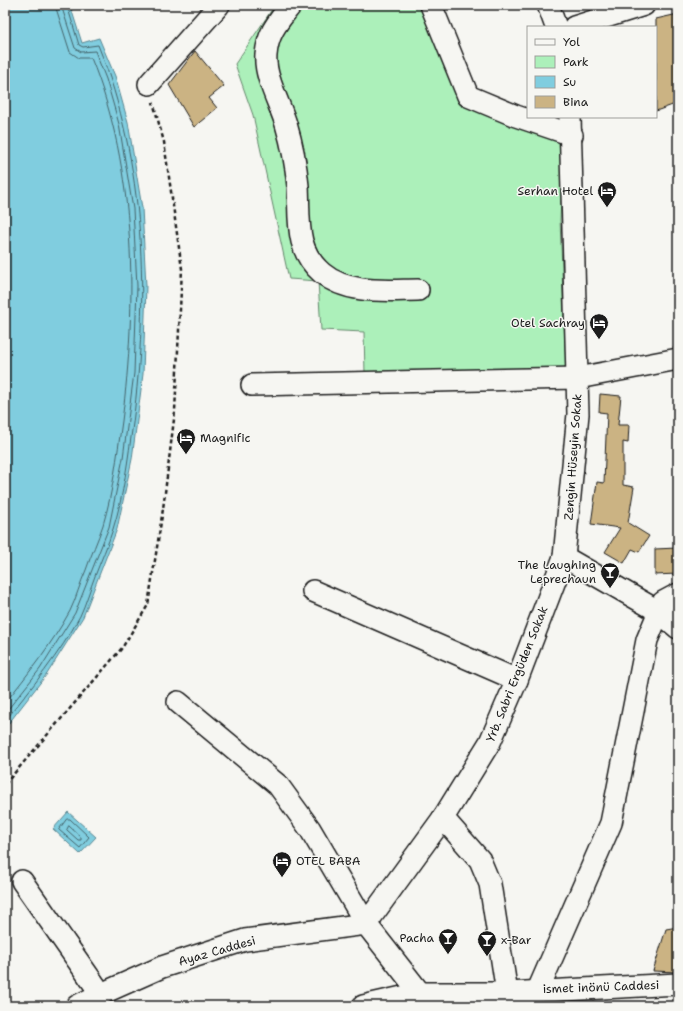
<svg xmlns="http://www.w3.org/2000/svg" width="683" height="1011" font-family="'Shantell Sans',sans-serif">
  <rect width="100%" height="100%" fill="#f6f6f2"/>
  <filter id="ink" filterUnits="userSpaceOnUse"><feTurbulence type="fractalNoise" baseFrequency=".025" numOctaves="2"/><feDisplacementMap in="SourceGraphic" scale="8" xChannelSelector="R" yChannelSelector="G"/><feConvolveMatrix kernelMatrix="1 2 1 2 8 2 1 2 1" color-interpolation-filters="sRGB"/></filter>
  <g filter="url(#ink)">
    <polygon fill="#acf0ba" stroke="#64866b" points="275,5 425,5 460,94 564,138 560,220 566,371 365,373 364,332 321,330 318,281 289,279 253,115 235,64"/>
    <g fill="#80cddf" stroke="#588691">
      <polygon points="5,5 70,5 82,43 99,38 115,76 128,122 142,208 146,286 143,374 132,459 117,529 83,617 47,674 5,728"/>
      <polygon points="68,812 96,837 80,854 53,829"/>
    </g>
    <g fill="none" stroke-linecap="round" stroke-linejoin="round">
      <g stroke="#44636a" stroke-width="1">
        <path d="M 5,703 C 28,674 52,644 70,611 C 76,599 80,583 86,570 C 91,555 98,540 103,525 C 113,492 117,456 122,421 C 137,304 137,170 91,58 L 79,58 L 70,52 L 55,5"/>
        <polyline points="5,713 40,669 75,613 109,527 123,458 134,373 137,286 133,209 119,124 106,79 95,51 81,52 75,48 61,5"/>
        <path d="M 5,721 C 31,688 60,654 80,616 C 86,603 90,589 95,576 C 101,560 108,545 113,529 C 124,495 128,458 133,423 C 149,297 146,164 98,45 L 83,47 L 79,45 L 67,5"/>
        <polygon points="67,819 70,819 89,837 80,848 59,830"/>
        <polygon points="69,826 81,837 81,840 78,840 67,830"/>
      </g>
    </g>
    <g fill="#cbb383" stroke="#1c1c1c">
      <polygon points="678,14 678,103 656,111 656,19"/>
      <polygon points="195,51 224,86 209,98 217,108 194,127 169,85"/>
      <polygon points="600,394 621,396 618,425 629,425 628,443 623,442 623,485 634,487 628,523 649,536 639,552 632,549 624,563 605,552 620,528 591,524 597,482 604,483 607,413 599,412"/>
      <polygon points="677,548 677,574 655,575 655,549"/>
      <polygon points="678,927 678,972 653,971 666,929"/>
    </g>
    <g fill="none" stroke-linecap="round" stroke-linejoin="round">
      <defs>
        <g id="minor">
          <path d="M 291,5 C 278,22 268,32 266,55 C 264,76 280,104 286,124 C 292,144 296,165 298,186 C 300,219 294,249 322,273 C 348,295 388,290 418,290"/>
          <polyline points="431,5 468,96 516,116 572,135"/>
          <polyline points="548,5 556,27"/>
          <polyline points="574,27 644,5"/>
          <polyline points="149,84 219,5"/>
          <polyline points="252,385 578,378 678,359"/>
          <polyline points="564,557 658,611 678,628"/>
          <polyline points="313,591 517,680"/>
          <polyline points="178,702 278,785 310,829 366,924 420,993"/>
          <polyline points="443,818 480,860 490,884 507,993"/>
          <polyline points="22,881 101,994"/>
          <polyline points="366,924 443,818 490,742 517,680 564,557 578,414 570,117"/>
          <polyline points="538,990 611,823 647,640 663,602 678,594"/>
          <polyline points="77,1006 101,994 162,967 245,940 366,924"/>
          <polyline points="363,1006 420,993 507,993 678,984"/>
        </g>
      </defs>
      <use href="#minor" stroke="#1c1c1c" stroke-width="24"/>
      <polyline stroke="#1c1c1c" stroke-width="2.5" stroke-dasharray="4 3" stroke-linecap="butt" points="5,784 122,648 148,605 163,509 175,411 182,269 164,142 153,102"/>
      <use href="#minor" stroke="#f6f6f2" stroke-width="21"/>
    </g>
  </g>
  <defs>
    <symbol id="hotel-pin" viewBox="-11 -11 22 30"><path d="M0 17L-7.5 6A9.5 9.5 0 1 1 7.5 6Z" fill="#1c1c1c" stroke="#f6f6f2"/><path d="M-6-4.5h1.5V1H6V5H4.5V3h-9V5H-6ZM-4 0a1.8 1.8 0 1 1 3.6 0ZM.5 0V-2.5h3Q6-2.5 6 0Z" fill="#fff"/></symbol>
    <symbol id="bar-pin" viewBox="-11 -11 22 30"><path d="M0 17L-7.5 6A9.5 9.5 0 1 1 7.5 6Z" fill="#1c1c1c" stroke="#f6f6f2"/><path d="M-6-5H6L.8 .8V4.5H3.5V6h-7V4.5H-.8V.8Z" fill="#fff"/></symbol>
  </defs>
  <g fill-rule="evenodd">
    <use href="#hotel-pin" x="596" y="180" width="22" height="30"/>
    <use href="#hotel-pin" x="588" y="312" width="22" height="30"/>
    <use href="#hotel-pin" x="175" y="427" width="22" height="30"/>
    <use href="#bar-pin" x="599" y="561" width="22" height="30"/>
    <use href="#hotel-pin" x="271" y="850" width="22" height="30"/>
    <use href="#bar-pin" x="437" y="927" width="22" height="30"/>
    <use href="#bar-pin" x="476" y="929" width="22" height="30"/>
  </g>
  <g text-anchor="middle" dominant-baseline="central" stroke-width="3" stroke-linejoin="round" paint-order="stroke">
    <g font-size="12" fill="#1c1c1c" stroke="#f6f6f2" text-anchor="end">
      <text x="593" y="191">Serhan Hotel</text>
      <text x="585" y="323">Otel Sachray</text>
      <text x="200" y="438" text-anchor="start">Magnific</text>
      <text x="596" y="565">The Laughing<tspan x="596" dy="14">Leprechaun</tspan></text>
      <text x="296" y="861" text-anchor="start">OTEL BABA</text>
      <text x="434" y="938">Pacha</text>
      <text x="501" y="940" text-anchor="start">x-Bar</text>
    </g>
    <g font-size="12" fill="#1c1c1c" stroke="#f6f6f2">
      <text transform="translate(573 457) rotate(-86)">Zengin Hüseyin Sokak</text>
      <text transform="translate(517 674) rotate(-68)">Yrb. Sabri Ergüden Sokak</text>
      <text transform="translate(217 951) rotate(-16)">Ayaz Caddesi</text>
      <text transform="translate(601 987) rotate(-2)">ismet inönü Caddesi</text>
    </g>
  </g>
  <rect width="683" height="1011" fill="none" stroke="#f6f6f2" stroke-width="20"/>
  <rect x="10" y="10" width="663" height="991" fill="none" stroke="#1c1c1c" stroke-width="1.5" filter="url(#ink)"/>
  <rect x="527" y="26" width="130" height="92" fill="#f6f6f2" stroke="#9f9f9c"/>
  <rect x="535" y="39" width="20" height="6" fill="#f6f6f2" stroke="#9f9f9c"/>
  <text x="563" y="46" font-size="12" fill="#1c1c1c">Yol</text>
  <rect x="535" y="56" width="20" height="12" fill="#acf0ba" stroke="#9f9f9c"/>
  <text x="563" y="66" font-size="12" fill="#1c1c1c">Park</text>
  <rect x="535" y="76" width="20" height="12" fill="#80cddf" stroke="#9f9f9c"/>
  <text x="563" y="86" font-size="12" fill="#1c1c1c">Su</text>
  <rect x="535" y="96" width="20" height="12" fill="#cbb383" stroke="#9f9f9c"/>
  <text x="563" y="106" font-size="12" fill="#1c1c1c">Bina</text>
</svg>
